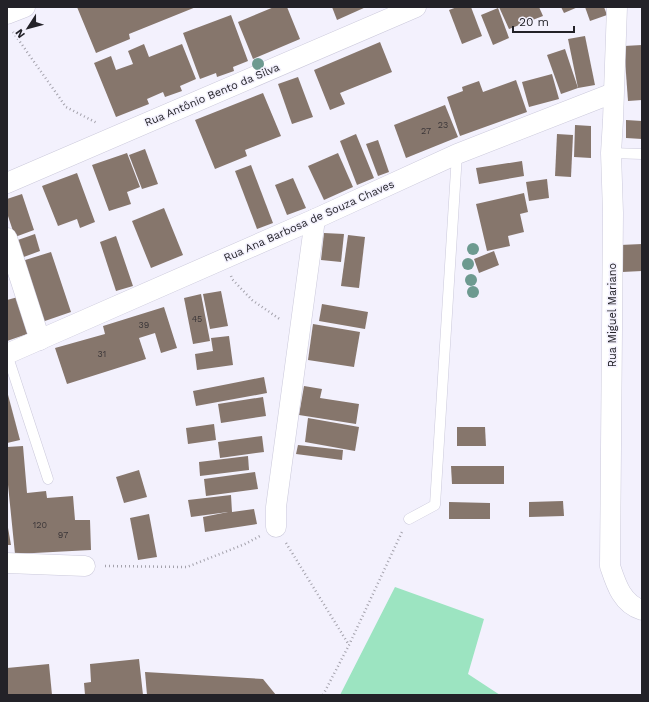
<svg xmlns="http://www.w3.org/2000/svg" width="649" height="702" font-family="'Work Sans',sans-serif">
  <rect width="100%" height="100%" fill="#f3f1fd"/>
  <polygon fill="#9ce4c1" points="395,587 484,619 468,674 500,695 340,695"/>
  <g fill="#86766c">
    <polygon points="77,7 196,7 129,34 130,39 96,53"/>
    <polygon points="274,7 287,7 300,39 253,59 238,22"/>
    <polygon points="332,7 366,7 337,20"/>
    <polygon points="457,7 471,7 482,36 462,44 449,10"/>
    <polygon points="499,7 539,7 543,16 509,29"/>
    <polygon points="561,7 578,7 564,13"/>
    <polygon points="585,7 604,7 607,15 590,21"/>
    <polygon points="498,8 509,38 493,45 481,15"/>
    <polygon points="231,15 248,61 233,67 234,71 217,77 216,73 200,79 183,33"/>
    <polygon points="585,36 595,85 578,88 568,39"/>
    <polygon points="380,42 392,72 340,93 345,104 330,110 314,70"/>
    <polygon points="144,44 149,57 182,44 196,79 180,86 182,91 165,97 163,92 147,99 149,104 116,117 94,63 111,56 116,70 133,64 128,51"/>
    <polygon points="642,45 642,100 628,101 624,46"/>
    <polygon points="565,49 578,88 561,94 547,55"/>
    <polygon points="552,74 559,99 529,107 522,82"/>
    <polygon points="298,77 313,117 292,124 278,84"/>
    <polygon points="516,80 527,112 460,136 447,97 463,91 462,87 479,81 483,92"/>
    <polygon points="263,93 281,136 245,150 247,156 215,169 195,120"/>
    <polygon points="445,105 458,137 406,158 394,125"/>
    <polygon points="626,120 642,121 642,139 626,138"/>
    <polygon points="575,125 591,126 591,158 574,157"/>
    <polygon points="356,134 374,178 357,185 340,141"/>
    <polygon points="557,134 573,135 571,177 555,176"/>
    <polygon points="378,140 389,172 378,176 366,144"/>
    <polygon points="145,149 158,184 142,189 129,155"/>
    <polygon points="127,153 140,187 127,192 131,204 109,211 92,165"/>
    <polygon points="338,153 353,187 324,200 308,166"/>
    <polygon points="522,161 524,176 479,184 476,168"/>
    <polygon points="251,165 273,223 257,229 235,171"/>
    <polygon points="77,173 95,222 80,228 77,219 58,226 42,186"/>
    <polygon points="293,178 306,208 287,215 275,185"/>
    <polygon points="547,179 549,198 529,201 526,182"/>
    <polygon points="524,193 528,212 520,214 524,232 508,236 510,246 487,251 476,204"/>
    <polygon points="22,194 34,230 15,237 7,213 7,199"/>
    <polygon points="164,208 183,255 151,268 132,221"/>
    <polygon points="324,233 344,234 341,262 321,260"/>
    <polygon points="35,234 40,251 21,258 15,241"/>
    <polygon points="348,235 365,237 359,288 341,286"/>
    <polygon points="116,236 133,286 116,291 100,242"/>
    <polygon points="642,244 642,271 622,272 620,245"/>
    <polygon points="494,251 499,265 479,273 474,259"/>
    <polygon points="51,252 71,312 42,322 22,261"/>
    <polygon points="221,291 228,326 210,329 203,294"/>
    <polygon points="201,294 210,341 193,344 184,298"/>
    <polygon points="18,297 30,333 7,341 7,300"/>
    <polygon points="322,304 368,312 365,329 319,321"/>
    <polygon points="164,307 177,348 161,353 155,333 139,338 146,359 67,384 55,348 105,334 103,326"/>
    <polygon points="313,324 360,332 354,367 308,360"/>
    <polygon points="229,336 233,365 197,370 195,354 213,351 211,338"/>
    <polygon points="264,377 267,393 196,406 193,391"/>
    <polygon points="304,386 322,389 320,398 359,404 356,424 299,415"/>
    <polygon points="7,391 20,440 7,443"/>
    <polygon points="263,397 266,416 221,423 218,404"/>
    <polygon points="308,418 359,427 355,451 305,442"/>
    <polygon points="214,424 216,440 188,444 186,428"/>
    <polygon points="457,427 485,427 486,446 457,446"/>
    <polygon points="262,436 264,452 220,458 218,442"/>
    <polygon points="298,445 343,450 342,460 296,454"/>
    <polygon points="23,446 27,493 46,491 47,498 73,496 75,520 90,520 91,550 15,554 7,475 7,447"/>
    <polygon points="248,456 249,470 200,476 199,462"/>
    <polygon points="451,466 504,466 504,484 452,484"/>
    <polygon points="139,470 147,497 124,503 116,477"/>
    <polygon points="255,472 258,489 206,496 204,479"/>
    <polygon points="231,495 232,512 254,509 257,524 205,532 203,517 228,512 191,517 188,500"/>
    <polygon points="563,501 564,516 529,517 529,502"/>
    <polygon points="449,502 490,503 490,519 449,519"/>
    <polygon points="149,514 157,557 138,560 130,518"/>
    <polygon points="7,522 11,545 7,545"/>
    <polygon points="139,659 143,695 85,695 84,683 91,682 90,664"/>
    <polygon points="49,664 52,695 7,695 7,668"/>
    <polygon points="145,672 263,679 276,695 147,695"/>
  </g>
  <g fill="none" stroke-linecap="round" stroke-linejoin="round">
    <defs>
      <g id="lane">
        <polyline points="611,153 642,154"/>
        <polyline points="7,354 48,479"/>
        <polyline points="409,519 435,505 457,154"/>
      </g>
      <g id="street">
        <path d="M 617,7 L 613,120 L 611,153 L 613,213 L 610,566 C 616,584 622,604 642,610"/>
        <polyline points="7,14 25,7"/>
        <polyline points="7,183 416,7"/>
        <polyline points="7,238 40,340"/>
        <polyline points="7,354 315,219 457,154 613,93"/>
        <polyline points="276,527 276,507 315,219"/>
        <polyline points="7,563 85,566"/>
      </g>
    </defs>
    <use href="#lane" stroke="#cbc9db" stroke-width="11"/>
    <use href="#street" stroke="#cbc9db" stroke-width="21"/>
    <g stroke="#a4a2ac" stroke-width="2.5" stroke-dasharray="1 3" stroke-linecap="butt">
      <polyline points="13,32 66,107 97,123"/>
      <polyline points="231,276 232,279 252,300 281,320"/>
      <polyline points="286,543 349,645"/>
      <polyline points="105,566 187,567 245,544 260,536"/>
      <polyline points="323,695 349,645 402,532"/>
    </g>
    <use href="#lane" stroke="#fff" stroke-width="10"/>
    <use href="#street" stroke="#fff" stroke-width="20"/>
  </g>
  <g fill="#6d9a90">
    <circle cx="258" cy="64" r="6"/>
    <circle cx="473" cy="249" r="6"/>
    <circle cx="468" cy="264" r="6"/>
    <circle cx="471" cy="280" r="6"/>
    <circle cx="473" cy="292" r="6"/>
  </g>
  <g text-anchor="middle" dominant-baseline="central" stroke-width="3" stroke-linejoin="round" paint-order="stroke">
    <g font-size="9" fill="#3c3739">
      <text x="443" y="125">23</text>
      <text x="426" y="131">27</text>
      <text x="197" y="319">45</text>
      <text x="144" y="325">39</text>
      <text x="102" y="354">31</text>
      <text x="40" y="525">120</text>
      <text x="63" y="535">97</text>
    </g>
    <g font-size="11" fill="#232228" stroke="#f3f1fd">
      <text transform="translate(212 95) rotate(-23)">Rua Antônio Bento da Silva</text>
      <text transform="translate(309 221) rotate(-24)">Rua Ana Barbosa de Souza Chaves</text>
      <text transform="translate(612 315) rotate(-90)">Rua Miguel Mariano</text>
    </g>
  </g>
  <rect width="649" height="702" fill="none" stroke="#232228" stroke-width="16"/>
  <g transform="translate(28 28) rotate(234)" stroke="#f3f1fd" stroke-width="3" paint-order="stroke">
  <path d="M0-3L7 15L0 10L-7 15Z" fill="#232228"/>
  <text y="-6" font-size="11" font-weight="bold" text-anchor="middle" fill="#232228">N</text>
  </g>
  <path d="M513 26v6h61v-6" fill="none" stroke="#232228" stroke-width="2"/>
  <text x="519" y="26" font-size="12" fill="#232228" stroke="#f3f1fd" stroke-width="3" paint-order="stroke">20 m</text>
</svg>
